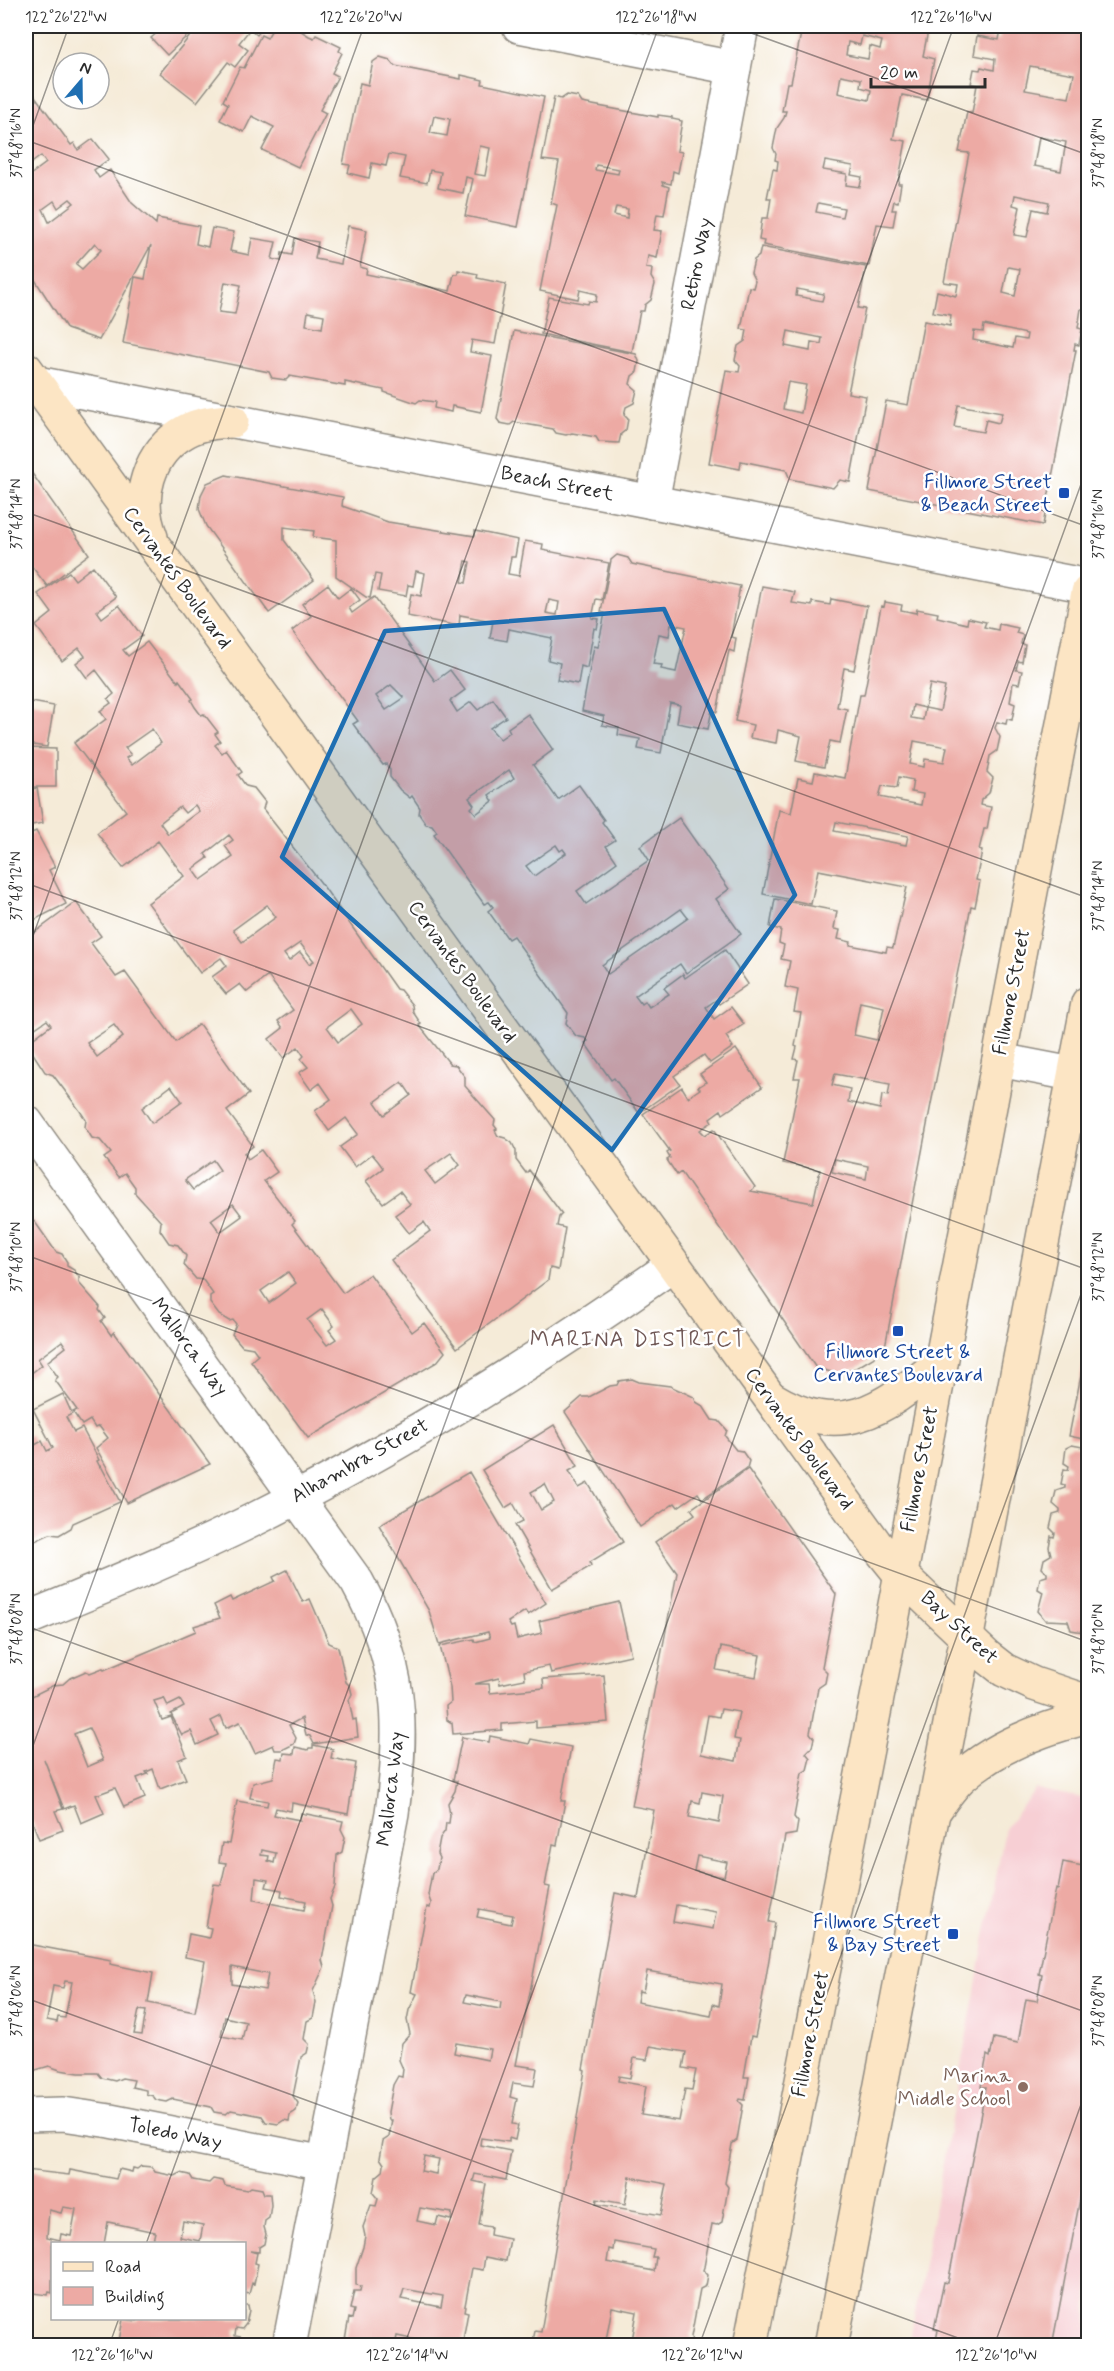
<svg xmlns="http://www.w3.org/2000/svg" width="1114" height="2371" font-family="Mynerve,sans-serif">
  <rect width="100%" height="100%" fill="#fff"/>
  <filter id="ink" filterUnits="userSpaceOnUse"><feTurbulence type="fractalNoise" baseFrequency=".0167" numOctaves="2"/><feDisplacementMap in="SourceGraphic" scale="12" xChannelSelector="R" yChannelSelector="G"/><feConvolveMatrix kernelMatrix="1 2 1 2 8 2 1 2 1" color-interpolation-filters="sRGB"/></filter>
  <filter id="wash" filterUnits="userSpaceOnUse"><feTurbulence type="fractalNoise" baseFrequency=".008" numOctaves="4" result="noise"/><feDisplacementMap in="SourceGraphic" scale="24" xChannelSelector="R" yChannelSelector="G"/><feGaussianBlur stdDeviation="1.35" result="paint"/><feColorMatrix in="noise" values="0 0 0 0 0 0 0 0 0 0 0 0 0 0 0 0 0 1.4 0 .05"/><feComposite in="paint" operator="in"/></filter>
  <g filter="url(#wash)">
    <rect width="100%" height="100%" fill="#f5ebd8"/>
    <polygon fill="#f7cfd4" points="1035,1789 1088,1799 1088,2345 909,2346 1005,1829"/>
    <g id="blocks">
      <g fill="#edaaa4" fill-rule="evenodd">
        <polygon points="153,26 192,26 185,32 188,35 167,55 151,38 158,32"/>
        <polygon points="198,26 264,26 257,35 250,29 239,43 248,50 235,67 228,62 197,102 160,73"/>
        <polygon points="274,26 299,26 301,31 309,36 314,38 316,35 341,47 339,51 342,53 332,73 338,76 320,110 326,113 298,167 262,150 274,127 252,116 244,132 220,120 228,104 223,101 240,67 244,68 261,35 267,38"/>
        <path d="M 806,26 L 929,26 L 923,56 L 934,59 L 927,100 L 902,95 L 893,139 L 906,141 L 898,184 L 901,184 L 898,202 L 894,201 L 892,210 L 896,210 L 893,226 L 877,224 L 869,266 L 763,245 L 764,241 L 759,240 L 762,218 L 768,218 L 771,198 L 767,198 L 773,169 L 777,170 L 778,161 L 775,160 L 776,154 L 773,148 L 777,128 L 784,118 L 786,111 L 782,111 L 787,83 L 791,83 L 801,33 L 804,34 ZM 862,36 L 882,41 L 880,49 L 870,46 L 868,59 L 846,55 L 848,42 L 860,45 ZM 841,75 L 861,79 L 860,87 L 871,90 L 869,100 L 838,93 ZM 825,161 L 853,166 L 851,175 L 862,177 L 860,187 L 846,185 L 847,174 L 823,170 ZM 818,203 L 844,208 L 842,217 L 816,212 Z"/>
        <path d="M 1010,26 L 1088,26 L 1088,299 L 1087,306 L 1085,305 L 1084,309 L 1081,309 L 1078,328 L 1082,329 L 1079,345 L 1075,344 L 1074,350 L 1076,350 L 1043,525 L 869,491 L 886,401 L 908,405 L 924,321 L 950,326 L 951,315 L 933,312 L 937,291 L 956,296 L 958,284 L 944,282 L 969,153 L 959,152 L 967,112 L 972,113 L 977,85 L 971,84 L 974,69 L 980,70 L 981,67 L 994,70 L 995,59 L 974,55 L 977,36 L 999,40 L 1001,29 L 1008,31 ZM 1030,66 L 1074,74 L 1069,98 L 1025,90 ZM 1039,137 L 1066,142 L 1061,171 L 1034,166 ZM 1015,195 L 1049,202 L 1047,212 L 1033,209 L 1027,237 L 1014,235 L 1020,207 L 1013,205 ZM 1008,267 L 1020,269 L 1015,296 L 1003,293 ZM 984,325 L 1027,334 L 1026,340 L 1015,338 L 1013,348 L 973,340 L 974,331 L 983,332 ZM 958,405 L 1002,413 L 999,423 L 986,420 L 983,432 L 954,427 Z"/>
        <path d="M 380,57 L 390,60 L 395,66 L 461,79 L 461,75 L 483,80 L 482,84 L 544,97 L 518,227 L 465,216 L 473,179 L 466,177 L 463,193 L 438,188 L 441,172 L 430,170 L 427,183 L 400,178 L 405,157 L 389,154 L 386,166 L 372,163 L 369,178 L 348,173 L 350,165 L 343,164 L 360,83 L 368,85 L 373,62 ZM 434,116 L 450,119 L 447,136 L 430,133 ZM 480,146 L 490,148 L 485,176 L 474,174 Z"/>
        <path d="M 26,84 L 71,145 L 74,143 L 78,150 L 93,139 L 109,159 L 94,170 L 99,178 L 110,170 L 132,203 L 156,224 L 157,218 L 199,226 L 196,244 L 208,247 L 212,228 L 234,232 L 230,251 L 249,255 L 252,238 L 276,242 L 272,259 L 281,261 L 282,253 L 292,255 L 295,238 L 318,242 L 315,259 L 341,264 L 348,226 L 367,230 L 360,267 L 367,269 L 366,274 L 450,291 L 454,274 L 458,274 L 458,270 L 478,274 L 477,278 L 506,284 L 495,344 L 472,340 L 470,352 L 492,356 L 481,412 L 452,406 L 451,412 L 434,408 L 435,402 L 420,400 L 416,403 L 384,392 L 384,390 L 345,382 L 345,386 L 290,376 L 286,380 L 272,378 L 269,372 L 123,343 L 135,277 L 145,279 L 151,245 L 99,340 L 67,329 L 26,266 L 26,178 L 46,163 L 41,156 L 26,167 ZM 70,199 L 74,203 L 49,222 L 43,209 L 54,201 L 58,208 ZM 95,243 L 101,250 L 82,269 L 76,264 ZM 225,282 L 241,285 L 235,314 L 219,312 ZM 308,312 L 324,315 L 322,328 L 306,325 Z"/>
        <path d="M 567,95 L 578,97 L 582,103 L 658,117 L 658,115 L 672,117 L 672,119 L 682,121 L 677,151 L 682,152 L 678,173 L 673,171 L 671,184 L 662,182 L 663,185 L 669,187 L 664,215 L 657,214 L 654,230 L 662,231 L 657,258 L 648,256 L 646,268 L 652,269 L 651,277 L 655,284 L 651,300 L 645,305 L 644,311 L 640,311 L 632,352 L 541,334 L 549,297 L 588,304 L 589,301 L 596,302 L 597,294 L 580,290 L 578,299 L 540,291 L 557,205 L 551,203 L 559,162 L 542,160 L 554,97 L 561,99 ZM 596,165 L 619,169 L 618,174 L 595,170 ZM 616,207 L 628,209 L 627,218 L 614,215 Z"/>
        <path d="M 761,247 L 866,267 L 858,308 L 865,309 L 848,393 L 866,396 L 850,482 L 840,480 L 833,488 L 790,479 L 786,470 L 741,461 L 740,469 L 709,463 L 726,370 L 739,372 L 740,366 L 735,360 L 738,346 L 745,341 L 747,330 L 741,329 L 749,287 L 753,288 L 755,281 L 751,273 L 754,260 L 759,256 ZM 797,289 L 824,294 L 822,301 L 796,296 ZM 788,331 L 822,338 L 821,344 L 811,342 L 810,351 L 785,346 ZM 788,382 L 806,385 L 801,413 L 783,409 Z"/>
        <polygon points="514,331 636,354 639,361 637,372 632,376 630,384 637,390 634,403 626,407 624,415 628,419 626,430 621,434 619,443 599,442 596,437 572,433 566,435 556,433 553,429 514,422 510,425 500,423 497,419"/>
        <polygon points="26,465 89,554 47,586 30,564 28,577 31,578 27,599"/>
        <path d="M 226,475 L 343,497 L 342,506 L 388,522 L 475,536 L 475,531 L 518,540 L 515,557 L 511,557 L 508,574 L 519,576 L 525,541 L 543,544 L 542,550 L 609,563 L 602,600 L 596,599 L 592,618 L 599,619 L 597,629 L 594,628 L 587,668 L 581,666 L 578,684 L 557,680 L 560,663 L 548,660 L 552,638 L 509,629 L 507,641 L 490,638 L 493,621 L 460,615 L 459,626 L 407,616 L 411,594 L 421,596 L 425,573 L 416,571 L 413,586 L 408,585 L 406,596 L 378,591 L 381,575 L 375,574 L 370,598 L 366,597 L 336,576 L 336,540 L 313,537 L 314,531 L 284,527 L 284,540 L 314,580 L 269,613 L 206,526 L 199,509 L 201,495 L 207,483 ZM 466,561 L 470,562 L 466,583 L 462,582 ZM 549,600 L 559,602 L 557,615 L 546,613 Z"/>
        <path d="M 617,555 L 628,558 L 632,564 L 740,586 L 731,637 L 736,638 L 734,652 L 729,650 L 717,712 L 712,710 L 708,729 L 677,723 L 680,705 L 670,703 L 661,753 L 638,749 L 640,739 L 618,735 L 619,728 L 602,725 L 604,716 L 582,711 L 594,646 L 598,647 L 605,613 L 601,612 L 611,560 ZM 671,624 L 686,627 L 676,672 L 661,669 L 662,665 L 653,664 L 659,634 L 669,636 Z"/>
        <path d="M 93,566 L 116,597 L 97,611 L 102,618 L 119,605 L 142,636 L 123,650 L 128,656 L 147,642 L 178,682 L 179,680 L 193,699 L 191,700 L 195,707 L 201,715 L 204,714 L 218,732 L 215,734 L 220,741 L 215,745 L 222,753 L 226,750 L 242,772 L 238,775 L 246,786 L 254,788 L 265,802 L 263,809 L 321,883 L 396,989 L 400,990 L 412,1005 L 413,1012 L 421,1024 L 419,1025 L 450,1064 L 456,1065 L 465,1077 L 465,1086 L 495,1120 L 494,1125 L 497,1129 L 495,1130 L 498,1136 L 505,1138 L 512,1143 L 516,1151 L 516,1160 L 526,1173 L 529,1170 L 562,1214 L 559,1217 L 557,1226 L 565,1228 L 558,1270 L 550,1268 L 548,1280 L 457,1348 L 391,1260 L 430,1231 L 424,1222 L 409,1233 L 395,1215 L 410,1204 L 400,1191 L 383,1203 L 366,1181 L 383,1168 L 378,1161 L 372,1154 L 355,1167 L 340,1147 L 358,1134 L 346,1118 L 329,1131 L 315,1111 L 331,1099 L 320,1083 L 311,1090 L 299,1073 L 308,1067 L 301,1059 L 304,1056 L 298,1047 L 283,1058 L 269,1039 L 283,1028 L 278,1021 L 293,1010 L 268,976 L 247,992 L 240,984 L 226,994 L 212,977 L 227,966 L 221,958 L 200,973 L 148,903 L 184,876 L 158,841 L 123,868 L 97,833 L 126,811 L 74,743 L 106,719 L 100,711 L 111,703 L 108,699 L 114,694 L 96,670 L 87,678 L 76,663 L 85,656 L 79,648 L 62,661 L 36,626 L 52,613 L 38,594 L 69,572 L 75,580 ZM 152,729 L 161,743 L 132,765 L 126,758 L 131,755 L 125,748 ZM 195,805 L 199,811 L 168,834 L 160,823 L 180,807 L 185,813 ZM 229,835 L 233,840 L 225,846 L 233,857 L 201,880 L 193,869 L 208,858 L 205,854 ZM 267,905 L 276,917 L 242,942 L 233,930 ZM 300,943 L 314,961 L 309,964 L 300,952 L 289,961 L 284,954 ZM 351,1009 L 362,1024 L 338,1042 L 327,1027 ZM 402,1082 L 411,1095 L 384,1115 L 375,1102 ZM 451,1153 L 460,1165 L 435,1184 L 425,1171 Z"/>
        <path d="M 328,584 L 338,598 L 351,588 L 360,600 L 349,608 L 352,613 L 374,597 L 435,681 L 450,670 L 465,690 L 450,701 L 457,712 L 471,702 L 478,710 L 493,699 L 506,717 L 490,728 L 500,739 L 510,732 L 508,728 L 528,714 L 553,750 L 533,765 L 558,800 L 579,785 L 604,820 L 602,822 L 615,840 L 606,846 L 617,862 L 577,891 L 586,904 L 649,860 L 640,846 L 679,818 L 729,889 L 716,899 L 741,934 L 686,973 L 680,964 L 635,996 L 641,1004 L 645,1001 L 649,1007 L 669,994 L 664,988 L 683,974 L 685,978 L 725,950 L 748,984 L 719,1004 L 716,1000 L 706,1007 L 714,1019 L 731,1007 L 744,1024 L 726,1036 L 733,1047 L 710,1063 L 704,1055 L 674,1076 L 680,1084 L 639,1113 L 614,1078 L 611,1080 L 585,1043 L 588,1041 L 585,1038 L 576,1036 L 566,1023 L 568,1013 L 513,936 L 508,939 L 488,911 L 493,907 L 489,902 L 484,904 L 434,834 L 437,832 L 432,825 L 426,824 L 419,814 L 420,808 L 412,796 L 410,798 L 400,790 L 390,777 L 390,770 L 386,764 L 383,765 L 353,724 L 358,721 L 292,631 L 311,616 L 302,604 ZM 391,685 L 404,698 L 386,710 L 376,696 ZM 509,770 L 514,778 L 489,795 L 493,801 L 476,814 L 471,808 L 474,805 L 469,798 ZM 556,845 L 560,851 L 563,849 L 566,853 L 534,876 L 526,866 ZM 681,909 L 688,918 L 608,974 L 602,965 Z"/>
        <polygon points="762,586 795,592 792,603 812,606 812,602 830,605 831,599 867,606 854,670 844,668 837,707 847,709 840,743 830,741 824,767 796,761 801,736 778,730 776,743 750,738 753,725 735,721"/>
        <path d="M 885,602 L 902,605 L 901,610 L 916,613 L 917,609 L 938,613 L 937,617 L 967,624 L 968,618 L 986,622 L 984,627 L 998,630 L 999,624 L 1018,628 L 1016,633 L 1023,635 L 1021,644 L 1025,645 L 1022,662 L 1018,661 L 1016,670 L 1022,671 L 1019,684 L 1013,683 L 1010,702 L 1015,704 L 1012,720 L 1007,719 L 1006,724 L 997,722 L 995,728 L 1000,737 L 997,751 L 990,756 L 987,772 L 993,778 L 989,793 L 981,800 L 980,805 L 991,807 L 987,829 L 984,829 L 979,850 L 982,851 L 976,880 L 980,881 L 975,907 L 971,906 L 931,1104 L 885,1347 L 873,1358 L 856,1368 L 839,1374 L 816,1368 L 681,1172 L 677,1175 L 667,1160 L 670,1158 L 667,1153 L 670,1151 L 643,1114 L 682,1087 L 688,1097 L 700,1089 L 698,1087 L 706,1082 L 700,1074 L 736,1049 L 762,1087 L 723,1114 L 721,1110 L 710,1118 L 712,1122 L 700,1130 L 705,1135 L 714,1129 L 755,1187 L 751,1191 L 813,1203 L 820,1170 L 783,1163 L 800,1078 L 794,1078 L 798,1060 L 794,1059 L 797,1047 L 795,1046 L 801,1013 L 794,1012 L 798,990 L 785,987 L 790,961 L 781,959 L 784,945 L 779,943 L 781,930 L 770,927 L 775,899 L 837,911 L 834,929 L 840,930 L 838,939 L 851,942 L 850,945 L 886,952 L 887,947 L 893,948 L 907,887 L 818,870 L 811,904 L 763,894 L 779,810 L 791,813 L 798,778 L 813,781 L 815,772 L 845,778 L 860,695 L 864,695 L 881,606 L 884,607 ZM 930,684 L 945,687 L 940,711 L 925,708 ZM 913,705 L 925,708 L 923,720 L 911,718 ZM 914,741 L 947,747 L 944,762 L 925,759 L 924,767 L 910,764 ZM 899,777 L 913,780 L 911,792 L 923,794 L 921,805 L 879,797 L 882,786 L 897,788 ZM 836,822 L 908,836 L 906,845 L 834,831 ZM 860,1002 L 884,1007 L 877,1040 L 854,1035 ZM 835,1074 L 890,1084 L 888,1096 L 882,1095 L 880,1109 L 848,1102 L 850,1089 L 832,1085 ZM 835,1159 L 868,1166 L 866,1179 L 832,1172 Z"/>
        <polygon points="26,701 54,706 47,747 26,744"/>
        <polygon points="26,748 56,749 56,787 26,787"/>
        <polygon points="37,788 43,823 26,826 26,790"/>
        <polygon points="36,831 55,867 49,870 66,904 26,924 26,836"/>
        <path d="M 76,902 L 101,936 L 91,943 L 116,977 L 125,972 L 176,1042 L 199,1024 L 249,1094 L 227,1111 L 253,1146 L 244,1153 L 248,1159 L 261,1150 L 277,1172 L 264,1181 L 295,1221 L 292,1224 L 343,1293 L 370,1274 L 412,1332 L 424,1323 L 445,1352 L 437,1362 L 308,1438 L 251,1361 L 258,1355 L 253,1348 L 242,1346 L 232,1334 L 236,1324 L 233,1320 L 229,1321 L 219,1315 L 210,1303 L 210,1296 L 213,1294 L 203,1280 L 196,1279 L 184,1265 L 186,1256 L 178,1245 L 169,1243 L 160,1230 L 161,1222 L 135,1193 L 135,1187 L 125,1173 L 119,1177 L 104,1158 L 111,1153 L 100,1140 L 92,1138 L 85,1127 L 86,1120 L 80,1111 L 53,1075 L 45,1072 L 32,1052 L 30,1041 L 51,1025 L 47,1020 L 28,1033 L 26,1030 L 26,939 ZM 114,1025 L 123,1037 L 97,1057 L 87,1043 ZM 171,1086 L 182,1101 L 152,1123 L 142,1108 ZM 213,1160 L 220,1170 L 193,1190 L 185,1180 ZM 233,1204 L 242,1216 L 220,1232 L 211,1220 ZM 288,1272 L 296,1283 L 269,1303 L 261,1291 ZM 322,1309 L 334,1326 L 329,1330 L 336,1339 L 327,1345 L 307,1320 Z"/>
        <polygon points="26,1216 35,1222 56,1252 62,1254 67,1262 67,1266 74,1270 79,1277 79,1283 100,1307 99,1310 105,1318 101,1321 111,1335 114,1332 210,1464 127,1503 96,1448 108,1438 99,1426 95,1428 90,1420 82,1425 73,1412 77,1410 55,1380 58,1377 47,1362 66,1347 62,1341 38,1359 42,1365 26,1377"/>
        <polygon points="1084,1360 1088,1361 1088,1440 1069,1436"/>
        <polygon points="632,1379 639,1382 670,1386 694,1397 696,1402 703,1406 712,1420 719,1421 727,1430 725,1436 736,1450 742,1451 749,1461 747,1468 702,1499 698,1493 678,1507 675,1503 640,1527 565,1412 582,1397 589,1397 610,1386 617,1385 619,1381"/>
        <polygon points="63,1394 72,1414 66,1417 74,1432 82,1428 99,1460 97,1461 100,1467 101,1466 120,1502 73,1523 71,1528 59,1535 50,1534 26,1545 26,1495 27,1494 26,1490 26,1437 30,1435 35,1445 42,1441 47,1451 53,1448 33,1409"/>
        <path d="M 554,1425 L 578,1466 L 569,1471 L 579,1488 L 588,1483 L 623,1542 L 590,1562 L 591,1566 L 552,1589 L 515,1525 L 523,1521 L 513,1503 L 505,1508 L 482,1470 ZM 545,1484 L 554,1502 L 541,1510 L 531,1492 Z"/>
        <polygon points="1072,1445 1088,1448 1088,1626 1083,1632 1071,1630 1068,1621 1045,1620 1038,1611 1043,1592 1038,1589 1040,1578 1047,1576 1047,1573 1042,1568 1044,1559 1051,1555 1049,1547 1051,1536 1054,1537 1055,1533 1050,1528 1053,1515 1060,1513 1060,1510 1053,1504 1056,1491 1065,1488 1065,1485 1061,1484 1064,1469 1068,1470 1069,1466 1064,1463 1066,1448"/>
        <path d="M 748,1469 L 836,1594 L 822,1667 L 827,1672 L 825,1683 L 818,1688 L 810,1733 L 814,1738 L 812,1747 L 806,1753 L 810,1758 L 807,1770 L 802,1773 L 794,1817 L 798,1822 L 796,1834 L 785,1836 L 769,1922 L 775,1923 L 760,2013 L 755,2037 L 751,2036 L 744,2077 L 749,2077 L 745,2100 L 740,2099 L 739,2101 L 743,2105 L 737,2140 L 732,2144 L 725,2183 L 728,2187 L 722,2222 L 717,2225 L 712,2224 L 704,2267 L 703,2270 L 708,2275 L 706,2286 L 700,2289 L 691,2337 L 693,2346 L 631,2346 L 637,2312 L 612,2307 L 605,2346 L 532,2346 L 535,2331 L 541,2332 L 585,2070 L 583,2069 L 615,1893 L 638,1898 L 654,1810 L 632,1806 L 677,1573 L 655,1542 L 695,1514 L 691,1509 ZM 721,1647 L 760,1655 L 756,1677 L 716,1670 ZM 721,1709 L 739,1712 L 734,1739 L 740,1740 L 736,1761 L 701,1754 L 708,1715 L 719,1717 ZM 702,1792 L 723,1796 L 719,1823 L 689,1817 L 692,1801 L 700,1803 ZM 697,1856 L 727,1862 L 724,1877 L 694,1871 ZM 676,1905 L 716,1912 L 713,1929 L 673,1922 ZM 647,1971 L 722,1984 L 719,2006 L 713,2004 L 711,2016 L 637,2002 L 639,1991 L 643,1992 ZM 650,2046 L 686,2052 L 683,2068 L 696,2070 L 692,2090 L 685,2089 L 679,2121 L 641,2115 L 646,2086 L 618,2081 L 619,2076 L 630,2078 L 634,2058 L 647,2060 ZM 630,2177 L 667,2184 L 661,2215 L 596,2204 L 597,2199 L 625,2204 ZM 614,2242 L 654,2249 L 652,2257 L 656,2257 L 654,2271 L 607,2262 L 609,2249 L 613,2250 Z"/>
        <polygon points="469,1472 546,1603 528,1615 525,1611 508,1622 511,1627 514,1626 517,1639 542,1633 539,1621 619,1602 631,1655 551,1673 549,1666 524,1671 525,1679 500,1684 499,1678 474,1684 489,1684 490,1693 544,1688 543,1679 604,1675 608,1722 536,1728 536,1721 502,1724 502,1730 453,1734 452,1723 447,1720 446,1706 451,1702 450,1687 440,1646 474,1639 475,1642 490,1638 488,1632 439,1644 429,1611 379,1525"/>
        <path d="M 287,1570 L 303,1602 L 310,1599 L 329,1643 L 338,1647 L 346,1682 L 350,1686 L 352,1694 L 349,1700 L 353,1720 L 356,1719 L 358,1737 L 314,1744 L 310,1736 L 306,1735 L 302,1718 L 289,1725 L 296,1738 L 294,1744 L 282,1750 L 275,1750 L 273,1745 L 255,1753 L 240,1722 L 226,1728 L 221,1716 L 211,1721 L 218,1735 L 197,1745 L 191,1731 L 182,1735 L 171,1714 L 184,1707 L 180,1700 L 168,1706 L 164,1698 L 154,1701 L 162,1720 L 171,1717 L 187,1756 L 178,1760 L 186,1779 L 160,1789 L 153,1769 L 146,1772 L 148,1774 L 137,1778 L 145,1798 L 124,1807 L 115,1788 L 96,1795 L 104,1813 L 81,1823 L 74,1805 L 64,1809 L 44,1759 L 63,1809 L 55,1811 L 63,1830 L 39,1839 L 32,1821 L 26,1823 L 26,1699 L 54,1685 L 63,1684 L 70,1678 L 86,1671 L 90,1673 L 103,1668 L 104,1670 L 196,1631 L 194,1626 L 220,1618 L 214,1605 L 230,1597 L 232,1601 L 275,1581 L 273,1577 ZM 89,1728 L 103,1760 L 87,1767 L 74,1734 Z"/>
        <path d="M 490,1736 L 529,1744 L 531,1739 L 571,1747 L 561,1801 L 565,1801 L 557,1845 L 553,1844 L 545,1886 L 550,1887 L 516,2065 L 537,2068 L 534,2086 L 513,2083 L 510,2097 L 517,2099 L 512,2124 L 518,2125 L 515,2140 L 509,2138 L 509,2142 L 481,2138 L 480,2145 L 511,2151 L 506,2180 L 475,2174 L 473,2181 L 486,2184 L 479,2225 L 491,2227 L 490,2235 L 510,2239 L 506,2261 L 485,2257 L 483,2270 L 472,2268 L 464,2311 L 468,2312 L 462,2346 L 415,2346 L 416,2340 L 397,2336 L 395,2346 L 347,2346 L 348,2339 L 345,2339 L 349,2318 L 352,2319 L 354,2310 L 350,2309 L 354,2291 L 360,2291 L 361,2286 L 356,2285 L 356,2268 L 363,2247 L 365,2236 L 363,2227 L 371,2205 L 376,2206 L 378,2199 L 373,2193 L 376,2177 L 383,2171 L 384,2164 L 380,2158 L 383,2141 L 389,2137 L 392,2120 L 389,2120 L 388,2112 L 393,2085 L 398,2076 L 402,2077 L 403,2069 L 399,2060 L 402,2043 L 410,2034 L 407,2020 L 409,2010 L 417,1994 L 411,1992 L 427,1907 L 430,1908 L 431,1903 L 428,1895 L 432,1873 L 437,1869 L 439,1858 L 437,1854 L 440,1838 L 445,1831 L 446,1823 L 449,1823 L 450,1815 L 448,1803 L 455,1791 L 457,1781 L 453,1780 L 462,1737 L 489,1742 ZM 479,1909 L 513,1915 L 511,1924 L 477,1917 ZM 466,1995 L 501,2002 L 500,2009 L 464,2002 ZM 456,2043 L 490,2049 L 488,2060 L 454,2053 ZM 424,2156 L 439,2159 L 436,2174 L 421,2171 ZM 420,2208 L 452,2213 L 451,2220 L 438,2217 L 436,2225 L 417,2221 ZM 404,2289 L 443,2296 L 441,2307 L 401,2299 Z"/>
        <path d="M 313,1745 L 333,1749 L 331,1758 L 356,1763 L 348,1814 L 292,1803 L 291,1811 L 276,1808 L 274,1815 L 300,1820 L 301,1813 L 343,1821 L 341,1829 L 345,1837 L 342,1852 L 337,1855 L 335,1887 L 330,1899 L 332,1906 L 322,1960 L 324,1967 L 313,1991 L 316,2002 L 313,2018 L 307,2021 L 304,2039 L 309,2044 L 307,2053 L 301,2057 L 293,2096 L 298,2103 L 296,2111 L 290,2115 L 289,2121 L 284,2120 L 278,2124 L 266,2122 L 262,2116 L 231,2110 L 226,2114 L 214,2112 L 211,2107 L 173,2099 L 167,2102 L 156,2100 L 153,2096 L 146,2094 L 146,2090 L 132,2087 L 134,2080 L 122,2078 L 115,2081 L 102,2078 L 98,2073 L 79,2073 L 60,2070 L 49,2066 L 36,2070 L 26,2068 L 27,1944 L 111,1960 L 110,1964 L 153,1973 L 148,2003 L 195,2012 L 205,1961 L 185,1957 L 189,1934 L 209,1938 L 211,1928 L 206,1927 L 214,1884 L 221,1885 L 226,1863 L 219,1862 L 222,1843 L 229,1844 L 237,1801 L 267,1806 L 268,1801 L 250,1798 L 253,1783 L 273,1778 L 277,1758 L 283,1759 L 284,1753 L 294,1754 L 295,1747 L 308,1750 L 309,1748 L 313,1748 ZM 262,1850 L 276,1853 L 274,1863 L 268,1861 L 269,1856 L 261,1855 ZM 256,1878 L 268,1880 L 266,1887 L 282,1890 L 281,1896 L 306,1901 L 304,1910 L 254,1900 ZM 232,1967 L 268,1974 L 265,1990 L 232,1984 ZM 65,1981 L 72,1982 L 65,2018 L 58,2017 L 57,2022 L 47,2020 L 53,1986 L 63,1988 ZM 139,2010 L 146,2011 L 142,2035 L 134,2034 ZM 225,2017 L 246,2022 L 242,2040 L 221,2036 Z"/>
        <polygon points="1063,1862 1088,1867 1088,2157 1052,2346 935,2346 938,2330 934,2329 944,2282 948,2283 986,2087 981,2087 987,2055 990,2057 994,2038 1018,2043 1026,1999 1037,2001 1042,1975 1039,1974 1056,1888 1058,1889"/>
        <path d="M 141,2166 L 152,2167 L 155,2172 L 175,2176 L 181,2173 L 190,2175 L 193,2180 L 209,2183 L 213,2179 L 223,2181 L 225,2186 L 247,2190 L 251,2187 L 262,2189 L 264,2194 L 270,2194 L 271,2205 L 269,2218 L 265,2221 L 264,2227 L 266,2234 L 264,2244 L 259,2247 L 259,2252 L 250,2251 L 257,2253 L 255,2263 L 258,2264 L 254,2284 L 252,2283 L 249,2294 L 244,2293 L 244,2244 L 152,2244 L 155,2232 L 108,2222 L 104,2244 L 52,2244 L 52,2293 L 49,2292 L 48,2295 L 26,2292 L 26,2229 L 29,2209 L 26,2209 L 26,2170 L 69,2175 L 70,2170 L 116,2179 L 119,2169 L 132,2172 L 133,2168 L 137,2169 ZM 63,2207 L 76,2209 L 71,2236 L 61,2234 L 60,2240 L 47,2237 L 49,2210 L 61,2213 ZM 183,2221 L 203,2225 L 200,2241 L 180,2237 Z"/>
        <polygon points="244,2305 248,2305 249,2310 246,2324 242,2329 236,2328 235,2336 241,2337 239,2346 132,2346 133,2344 119,2341 123,2319 137,2321 137,2319 244,2319"/>
      </g>
    </g>
  </g>
  <g filter="url(#ink)">
    <use href="#blocks" fill-opacity="0" stroke="#908b82" stroke-width="1.5"/>
    <g fill="none" stroke-linecap="round" stroke-linejoin="round">
      <defs>
        <g id="street">
          <polyline points="519,26 734,68"/>
          <polyline points="26,381 1088,586"/>
          <polyline points="652,502 742,26"/>
          <polyline points="999,1060 1088,1077"/>
          <path d="M 26,1122 L 357,1582 C 402,1664 404,1723 392,1813 L 289,2346"/>
          <path d="M 26,1619 C 104,1587 183,1555 259,1517 C 403,1445 541,1358 673,1265"/>
          <polyline points="26,2115 63,2114 110,2121 324,2163"/>
        </g>
        <g id="secondary">
          <polyline points="26,369 875,1543 900,1574 986,1656 1004,1670 1034,1684 1088,1702"/>
          <path d="M 151,537 C 135,498 148,452 186,431 C 200,423 217,422 232,421"/>
          <path d="M 771,1398 C 843,1442 883,1408 941,1363"/>
          <path d="M 934,1811 C 942,1800 950,1788 960,1778 C 994,1747 1044,1728 1088,1717"/>
          <polyline points="750,2346 886,1652 1088,592"/>
          <polyline points="831,2346 1088,1003"/>
        </g>
      </defs>
      <use href="#street" stroke="#908b82" stroke-width="36"/>
      <use href="#secondary" stroke="#908b82" stroke-width="36"/>
      <use href="#street" stroke="#fff" stroke-width="33"/>
      <use href="#secondary" stroke="#fce5c4" stroke-width="33"/>
    </g>
  </g>
  <path fill="#1f6fb2" fill-opacity="0.2" stroke="#1f6fb2" stroke-width="4.5" stroke-linejoin="round" d="M 664,609 L 795,895 L 612,1150 L 282,857 L 385,631 Z"/>
  <path fill="none" stroke="#2b2b2b" stroke-width="1.5" stroke-opacity="0.45" d="M 732,26 L 1088,155M 26,140 L 1088,527M 26,145 L 69,26M 26,512 L 1088,898M 26,883 L 1088,1270M 26,955 L 364,26M 26,1255 L 1088,1642M 26,1626 L 1088,2013M 26,1765 L 659,26M 26,1998 L 980,2346M 146,2244 L 954,26M 109,2346 L 119,2318M 404,2346 L 1088,465M 699,2346 L 1088,1275M 994,2346 L 1088,2085"/>
  <g fill="#1a4fb4" stroke="#fff" stroke-width="2">
    <rect x="1058" y="487" width="12" height="12" rx="3"/>
    <rect x="892" y="1325" width="12" height="12" rx="3"/>
    <rect x="947" y="1928" width="12" height="12" rx="3"/>
  </g>
  <circle fill="#8d6e63" stroke="#fff" stroke-width="2" cx="1023" cy="2087" r="6"/>
  <g text-anchor="middle" dominant-baseline="central" stroke-width="5" stroke-linejoin="round" paint-order="stroke">
    <g font-size="20" fill="#2b2b2b" stroke="#fff">
      <text transform="translate(697 264) rotate(-79)">Retiro Way</text>
      <text transform="translate(557 484) rotate(11)">Beach Street</text>
      <text transform="translate(177 578) rotate(54)">Cervantes Boulevard</text>
      <text transform="translate(462 972) rotate(54)">Cervantes Boulevard</text>
      <text transform="translate(1012 992) rotate(-79)">Fillmore Street</text>
      <text transform="translate(189 1347) rotate(54)">Mallorca Way</text>
      <text transform="translate(799 1439) rotate(54)">Cervantes Boulevard</text>
      <text transform="translate(360 1461) rotate(-29)">Alhambra Street</text>
      <text transform="translate(920 1469) rotate(-79)">Fillmore Street</text>
      <text transform="translate(959 1628) rotate(43)">Bay Street</text>
      <text transform="translate(391 1789) rotate(-83)">Mallorca Way</text>
      <text transform="translate(811 2034) rotate(-79)">Fillmore Street</text>
      <text transform="translate(175 2134) rotate(11)">Toledo Way</text>
    </g>
    <g font-size="20" fill="#164399" stroke="#fff" text-anchor="end">
      <text x="1052" y="482">Fillmore Street<tspan x="1052" dy="23">&amp; Beach Street</tspan></text>
      <text x="898" y="1352" text-anchor="middle">Fillmore Street &amp;<tspan x="898" dy="23">Cervantes Boulevard</tspan></text>
      <text x="941" y="1922">Fillmore Street<tspan x="941" dy="23">&amp; Bay Street</tspan></text>
    </g>
    <g font-size="20" fill="#785e54" stroke="#fff" text-anchor="end">
      <text x="1011" y="2076">Marina<tspan x="1011" dy="23">Middle School</tspan></text>
    </g>
    <g font-size="22" letter-spacing="1.5" fill="#6f5755" stroke="#fff">
      <text x="638" y="1340">MARINA DISTRICT</text>
    </g>
  </g>
  <rect width="1114" height="2371" fill="none" stroke="#fff" stroke-width="66"/>
  <rect x="51" y="2242" width="195" height="78" fill="#ffffff" stroke="#aaaaaa" stroke-width="1.5"/>
  <rect x="63" y="2262" width="30" height="9" fill="#fce5c4" stroke="#aaaaaa" stroke-width="1.5"/>
  <text x="105" y="2272" font-size="18" fill="#2b2b2b">Road</text>
  <rect x="63" y="2287" width="30" height="18" fill="#edaaa4" stroke="#aaaaaa" stroke-width="1.5"/>
  <text x="105" y="2302" font-size="18" fill="#2b2b2b">Building</text>
  <g transform="translate(81 81) rotate(20)"><circle r="28" fill="#ffffff" stroke="#aaaaaa" stroke-width="1.5"/>
  <path d="M0-4.5L10 22L0 15L-10 22Z" fill="#1f6fb2"/>
  <text y="-9" font-size="16" font-weight="bold" text-anchor="middle" fill="#2b2b2b">N</text>
  </g>
  <path d="M871 78v9h114v-9" fill="none" stroke="#2b2b2b" stroke-width="3"/>
  <text x="880" y="78" font-size="18" fill="#2b2b2b" stroke="#ffffff" stroke-width="4.5" paint-order="stroke">20 m</text>
  <rect x="33" y="33" width="1048" height="2305" fill="none" stroke="#2b2b2b" stroke-width="2"/>
  <g font-size="15" text-anchor="middle" fill="#2b2b2b">
    <text x="66" y="22">122°26'22"W</text>
    <text x="361" y="22">122°26'20"W</text>
    <text x="656" y="22">122°26'18"W</text>
    <text x="951" y="22">122°26'16"W</text>
    <text transform="translate(16 143) rotate(-90)" y="5">37°48'16"N</text>
    <text transform="translate(1098 153) rotate(-90)" y="5">37°48'18"N</text>
    <text transform="translate(16 514) rotate(-90)" y="5">37°48'14"N</text>
    <text transform="translate(1098 524) rotate(-90)" y="5">37°48'16"N</text>
    <text transform="translate(16 886) rotate(-90)" y="5">37°48'12"N</text>
    <text transform="translate(1098 896) rotate(-90)" y="5">37°48'14"N</text>
    <text transform="translate(16 1257) rotate(-90)" y="5">37°48'10"N</text>
    <text transform="translate(1098 1267) rotate(-90)" y="5">37°48'12"N</text>
    <text transform="translate(16 1629) rotate(-90)" y="5">37°48'08"N</text>
    <text transform="translate(1098 1639) rotate(-90)" y="5">37°48'10"N</text>
    <text transform="translate(16 2001) rotate(-90)" y="5">37°48'06"N</text>
    <text transform="translate(1098 2011) rotate(-90)" y="5">37°48'08"N</text>
    <text x="112" y="2360">122°26'16"W</text>
    <text x="407" y="2360">122°26'14"W</text>
    <text x="702" y="2360">122°26'12"W</text>
    <text x="996" y="2360">122°26'10"W</text>
  </g>
</svg>
